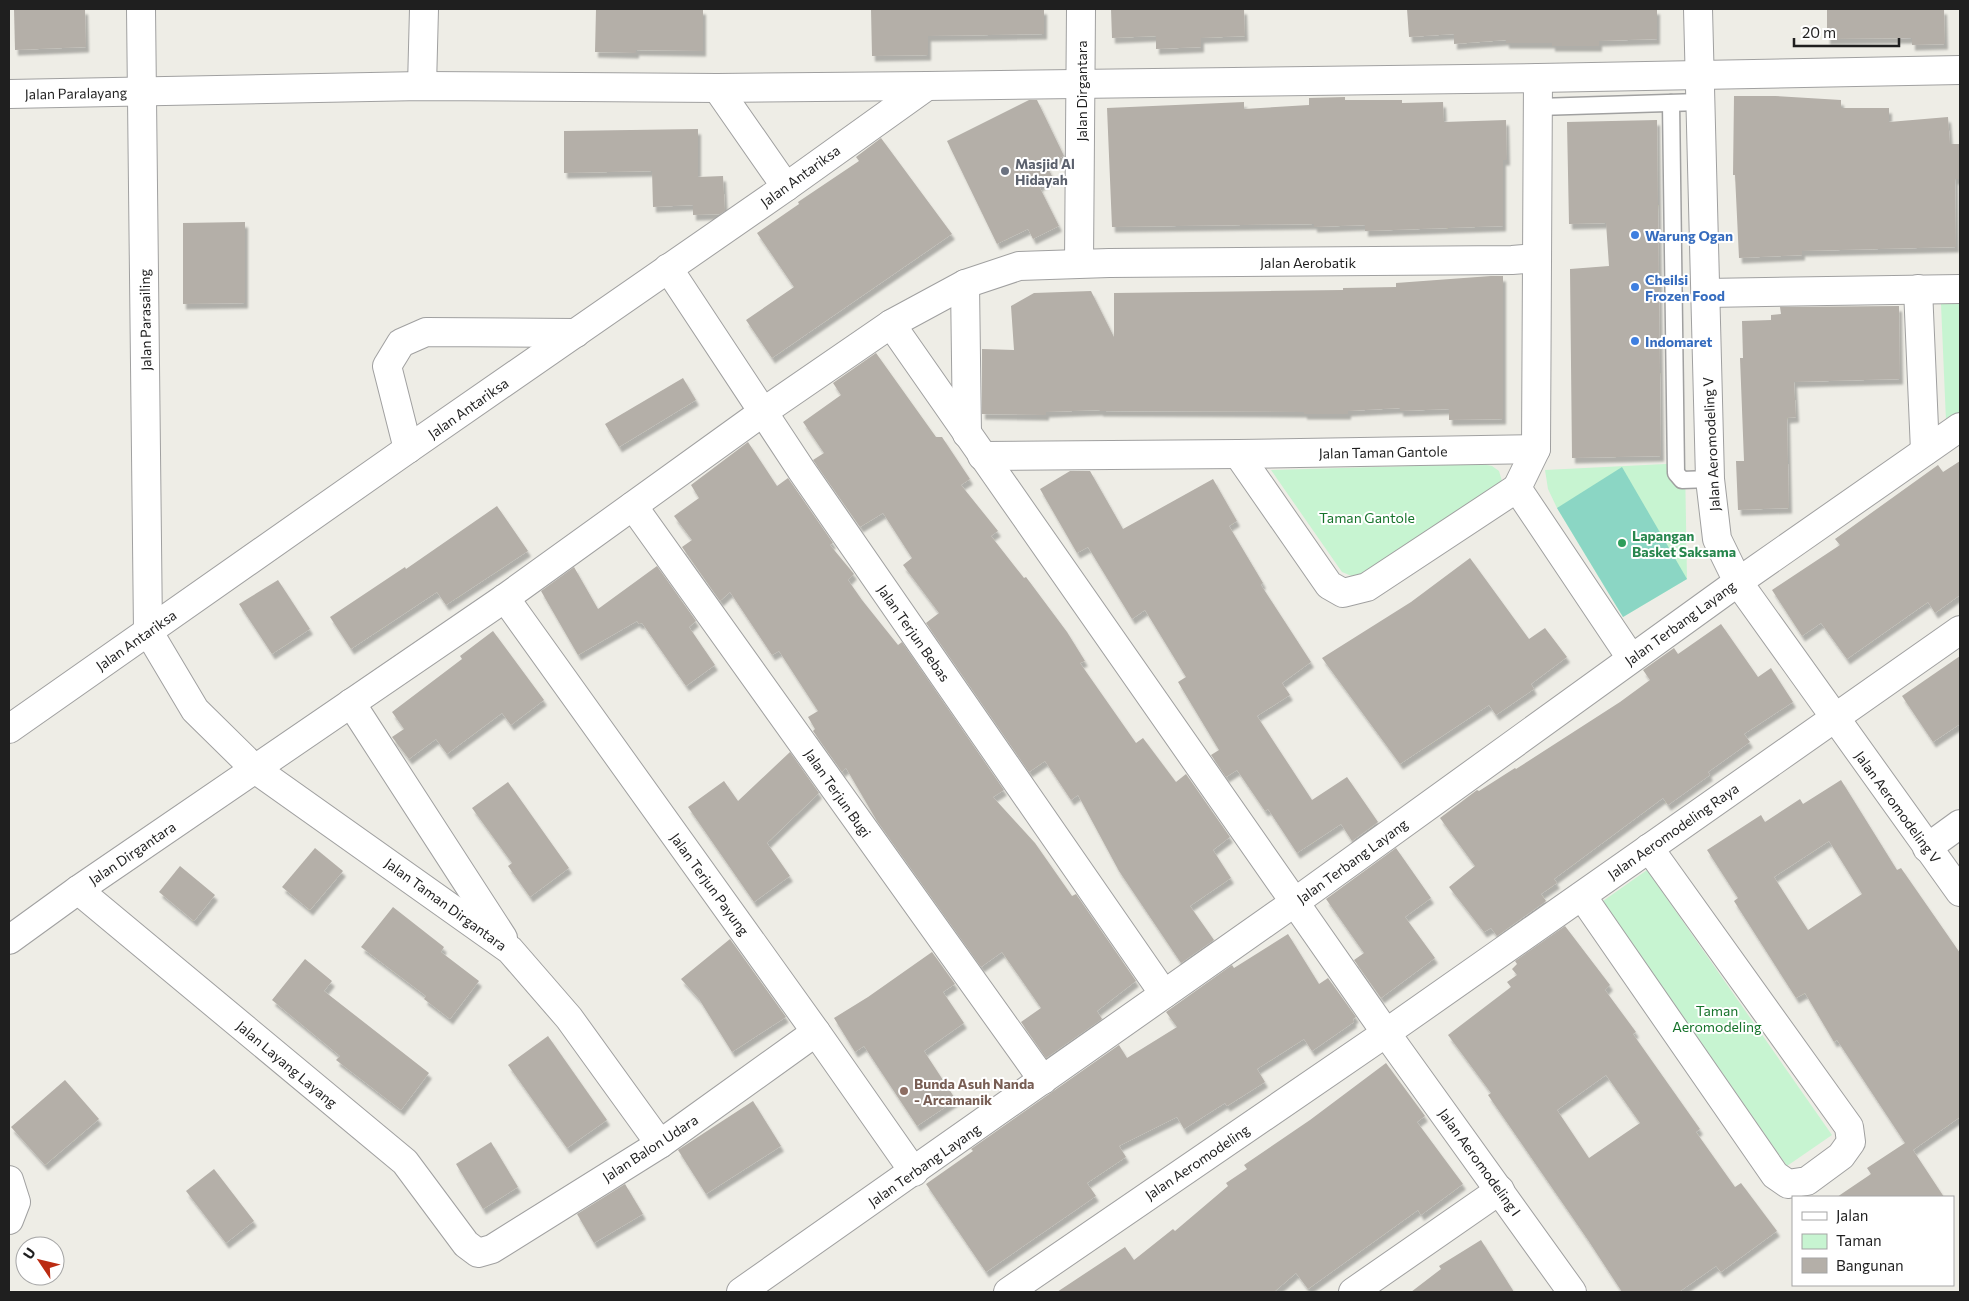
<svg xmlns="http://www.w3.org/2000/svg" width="1969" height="1301" font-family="Commissioner,sans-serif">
  <defs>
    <filter id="shadow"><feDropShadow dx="3" dy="5.5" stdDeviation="1" flood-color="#0004"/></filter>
  </defs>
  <rect width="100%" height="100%" fill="#eeede6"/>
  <g fill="#c7f4d1">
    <polygon points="1941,304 1960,304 1960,412 1946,421"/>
    <polygon points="1685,463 1687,579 1623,617 1557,508 1548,489 1545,470"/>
    <polygon points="1482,464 1492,466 1499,471 1502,481 1497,488 1372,573 1354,577 1342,572 1271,470"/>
    <polygon points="1647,870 1832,1135 1787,1166 1603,901"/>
  </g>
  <polygon fill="#8bd6c4" points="1622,467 1687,579 1623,617 1557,508"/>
  <g fill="#b4afa8" fill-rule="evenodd" filter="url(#shadow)">
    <polygon points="14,9 85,9 86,47 15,50"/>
    <polygon points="596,9 703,9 703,51 636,50 636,53 595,52"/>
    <polygon points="871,9 1044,9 1044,34 928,36 928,55 872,56"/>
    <polygon points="1111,9 1244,9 1245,36 1201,38 1201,47 1156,49 1156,36 1112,38"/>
    <polygon points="1407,9 1657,9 1657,39 1599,41 1599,46 1552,46 1552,43 1506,43 1506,40 1454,44 1454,34 1409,37"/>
    <polygon points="1827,9 1944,9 1945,44 1912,45 1912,38 1827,39"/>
    <polygon points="1734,96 1775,96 1841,100 1841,108 1889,108 1889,122 1948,117 1950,144 1960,144 1960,179 1955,179 1956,247 1802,251 1802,255 1739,258 1735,175 1733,175"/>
    <polygon points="1345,97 1345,100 1402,100 1402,103 1443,102 1444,122 1506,120 1507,160 1503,160 1503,226 1365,231 1365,225 1314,227 1314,224 1112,227 1107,108 1244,102 1244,109 1309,105 1309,98"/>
    <polygon points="1029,100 1037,100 1064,156 1046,164 1053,178 1039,186 1059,226 1033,239 1028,229 997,244 947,141"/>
    <polygon points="1657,120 1661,456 1572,458 1570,269 1609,266 1606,223 1569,224 1567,122"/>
    <polygon points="698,129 698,177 723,176 725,211 720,214 693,215 693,205 653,207 652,171 564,173 564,131"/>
    <polygon points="881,138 952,234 772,358 746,320 794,287 757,233 799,204 798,202 859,161 856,157"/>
    <polygon points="245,222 245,303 183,304 183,223"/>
    <polygon points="1491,276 1503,276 1503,419 1449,420 1449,409 1400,411 1400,408 1348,411 1348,414 1304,414 1304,412 1100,411 1100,410 1046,412 1046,415 982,414 982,349 1014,350 1011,306 1034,293 1091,291 1114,337 1114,293 1343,290 1343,288 1396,287 1396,283"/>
    <polygon points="1899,306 1900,379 1794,382 1796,417 1787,418 1789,508 1738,510 1736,461 1744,461 1740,358 1743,358 1742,321 1771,320 1771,315 1781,314 1780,307"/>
    <polygon points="876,353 936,437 942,437 970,479 961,485 998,531 991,536 1024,578 1026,577 1067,632 1085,661 1080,663 1136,743 1143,738 1176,782 1186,774 1230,837 1213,850 1231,878 1190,906 1214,940 1181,963 1119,871 1078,795 1071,800 1045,761 1029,772 926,623 939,613 903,565 912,558 883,513 860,527 813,460 824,453 803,422 841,395 833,383"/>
    <polygon points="683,378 696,400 619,447 605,424"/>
    <polygon points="748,442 777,486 788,478 833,543 830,545 854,574 848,580 862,600 898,645 902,642 1004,790 993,797 1035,843 1072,896 1076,894 1136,981 1097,1011 1102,1019 1046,1058 1021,1022 1041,1008 1002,952 981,967 877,821 846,768 842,772 813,731 815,729 808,717 818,711 779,651 772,655 730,592 720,601 682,547 692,540 674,516 699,498 691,485"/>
    <polygon points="1960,461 1960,595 1935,613 1928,602 1847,659 1821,623 1802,636 1772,590 1840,545 1835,539 1938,465 1943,472"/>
    <polygon points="1070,471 1090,471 1123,529 1213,479 1237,521 1229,526 1263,583 1261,585 1311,662 1282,683 1290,695 1257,716 1312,800 1347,777 1378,822 1352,841 1341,824 1297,853 1268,809 1265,811 1237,770 1226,777 1211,755 1219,750 1178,682 1186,677 1145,610 1132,619 1088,547 1077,553 1040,489"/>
    <polygon points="497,506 528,551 446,605 437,592 351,649 330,617 405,567 406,569"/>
    <polygon points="1470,558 1529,639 1545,628 1567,657 1531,684 1534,689 1496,715 1489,705 1400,764 1322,658 1411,602"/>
    <polygon points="657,566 696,621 689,627 715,665 686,686 642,623 639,624 637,621 578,655 541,591 574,567 598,609"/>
    <polygon points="278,580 310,629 272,654 239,604"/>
    <polygon points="1721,624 1758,677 1771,668 1793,702 1744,734 1750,742 1708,772 1710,775 1668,805 1663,798 1554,879 1557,883 1541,894 1546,901 1497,936 1491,928 1484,932 1449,887 1475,866 1440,818 1477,790 1479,791 1515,768 1516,769 1620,702 1650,680 1643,670 1674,648 1678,654"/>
    <polygon points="493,631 544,700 511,725 502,713 447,754 436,739 409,759 392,737 404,729 392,712 462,659 460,656"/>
    <polygon points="1960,656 1960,724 1933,742 1902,696"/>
    <polygon points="790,752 819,793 767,843 790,876 754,902 688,807 724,781 738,801"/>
    <path d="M 1841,780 L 1897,870 L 1901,868 L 1960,953 L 1960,1117 L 1913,1150 L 1944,1197 L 1837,1197 L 1871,1174 L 1867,1168 L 1905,1143 L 1837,1040 L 1834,1042 L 1805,993 L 1796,998 L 1734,901 L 1738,898 L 1707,850 L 1761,815 L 1765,822 L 1800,799 L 1803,804 ZM 1829,841 L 1862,894 L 1808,930 L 1774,877 Z"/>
    <polygon points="508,782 569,868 530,897 508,866 512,863 472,808"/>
    <polygon points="315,848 343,871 310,910 282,887"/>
    <polygon points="1396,848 1431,898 1405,917 1435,958 1381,998 1354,960 1364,953 1326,899"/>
    <polygon points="180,866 215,895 194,921 159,892"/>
    <polygon points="393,907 444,947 441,952 479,981 450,1019 424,999 426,996 361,947"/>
    <path d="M 1565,926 L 1610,985 L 1605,990 L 1636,1032 L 1633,1034 L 1700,1129 L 1696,1132 L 1735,1187 L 1741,1183 L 1777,1231 L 1721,1272 L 1716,1266 L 1679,1292 L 1622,1292 L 1588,1240 L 1488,1095 L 1491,1093 L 1448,1035 L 1511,987 L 1507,982 L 1517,975 L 1512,969 L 1517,964 L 1515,961 ZM 1606,1075 L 1640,1123 L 1589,1158 L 1557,1110 Z"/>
    <polygon points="1288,934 1319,984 1328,978 1356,1017 1353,1019 1354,1022 1312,1051 1304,1039 1257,1069 1265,1082 1227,1106 1225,1103 1184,1129 1177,1117 1119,1146 1126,1157 1087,1183 1096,1196 986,1272 926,1184 973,1151 971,1149 1119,1045 1127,1058 1177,1027 1166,1012 1232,965 1234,968"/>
    <polygon points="730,939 786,1017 732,1052 699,999 681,979"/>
    <polygon points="932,952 955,984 943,992 964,1023 924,1051 956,1100 917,1126 864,1046 855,1052 834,1018 868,997"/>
    <polygon points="305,959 332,981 324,991 429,1073 401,1110 336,1060 340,1056 272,1000"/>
    <polygon points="548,1036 607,1120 567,1148 508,1065"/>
    <polygon points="1386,1063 1425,1116 1417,1122 1463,1184 1421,1215 1418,1210 1308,1289 1296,1273 1274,1292 1057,1292 1125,1247 1134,1260 1173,1229 1175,1231 1228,1186 1226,1183 1247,1169 1244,1165 1310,1120"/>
    <polygon points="65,1080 99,1119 45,1165 11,1127"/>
    <polygon points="753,1101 781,1146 706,1194 678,1150"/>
    <polygon points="491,1142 518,1187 483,1209 456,1164"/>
    <polygon points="214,1169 254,1221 226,1243 186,1191"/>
    <polygon points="625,1184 643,1214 594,1243 577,1214"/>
    <polygon points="1481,1240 1514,1292 1411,1292 1441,1269 1439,1266"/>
  </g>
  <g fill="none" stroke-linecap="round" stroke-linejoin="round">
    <defs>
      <g id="service">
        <polyline points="1671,103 1676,473 1682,480 1710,479"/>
        <polyline points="1538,107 1700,102"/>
      </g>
      <g id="minor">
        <polyline points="141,9 148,631 195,710 255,769 510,950 569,1018 660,1144"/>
        <polyline points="1698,9 1710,479 1717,539 1738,582 1960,892"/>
        <polyline points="1538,78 1536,449 1517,488 1631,658"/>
        <polyline points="422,86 424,9"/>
        <polyline points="717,88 786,187"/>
        <polyline points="9,94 422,86 717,88 927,86 1538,78 1960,70"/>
        <polyline points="1079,263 1081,9"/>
        <polyline points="668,268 802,471 1164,994"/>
        <polyline points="965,284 967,434"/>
        <polyline points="1918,289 1925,451"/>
        <polyline points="1706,293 1960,289"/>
        <polyline points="891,324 1386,1033 1572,1292"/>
        <polyline points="408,449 387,366 401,343 426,332 576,333"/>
        <polyline points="1238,454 1329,585 1343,593 1367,587 1517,488"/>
        <polyline points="982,456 1238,454 1536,449"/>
        <polyline points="633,506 1043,1080"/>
        <polyline points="505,598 816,1032 914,1172"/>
        <polyline points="351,703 503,938"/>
        <polyline points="9,729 408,449 786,187 927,86"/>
        <polyline points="1927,848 1960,824"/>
        <polyline points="78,890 405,1162 466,1244 478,1253 492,1249 660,1144 816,1032"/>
        <polyline points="1582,896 1775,1175 1788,1184 1807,1181 1841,1156 1851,1142 1849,1127 1649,848"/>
        <polyline points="9,940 78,890 505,598 763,412 891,324 965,284 1019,266 1109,263 1512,260 1537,258"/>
        <polyline points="9,1180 16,1202 9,1220"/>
        <polyline points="741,1292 1295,902 1738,582 1960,427"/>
        <polyline points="1008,1292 1386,1033 1960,630"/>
        <polyline points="1353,1292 1500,1190"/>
      </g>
    </defs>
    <use href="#service" stroke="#a0a0a0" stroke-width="19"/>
    <use href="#minor" stroke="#a0a0a0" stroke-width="30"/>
    <use href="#service" stroke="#fff" stroke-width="16"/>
    <use href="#minor" stroke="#fff" stroke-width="28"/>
  </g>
  <circle fill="#6b7280" stroke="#fff" stroke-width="2" cx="1005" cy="171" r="5"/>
  <g fill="#3f7fe0" stroke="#fff" stroke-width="2">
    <circle cx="1635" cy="235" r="5"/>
    <circle cx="1635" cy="287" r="5"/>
    <circle cx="1635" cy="341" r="5"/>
  </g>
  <circle fill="#2e9e5b" stroke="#fff" stroke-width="2" cx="1622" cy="543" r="5"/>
  <circle fill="#8d6e63" stroke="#fff" stroke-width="2" cx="904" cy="1091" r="5"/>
  <g text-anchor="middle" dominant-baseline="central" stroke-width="4" stroke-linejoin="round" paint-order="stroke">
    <g font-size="14" fill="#1f1f1f" stroke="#fff">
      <text transform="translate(1081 91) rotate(-90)">Jalan Dirgantara</text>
      <text transform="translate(76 93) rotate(-1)">Jalan Paralayang</text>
      <text transform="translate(800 176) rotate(-36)">Jalan Antariksa</text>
      <text x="1308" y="262">Jalan Aerobatik</text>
      <text transform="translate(145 320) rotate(-91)">Jalan Parasailing</text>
      <text transform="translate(468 408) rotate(-35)">Jalan Antariksa</text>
      <text transform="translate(1711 444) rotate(-93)">Jalan Aeromodeling V</text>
      <text transform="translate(1383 452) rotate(-1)">Jalan Taman Gantole</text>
      <text transform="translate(1680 623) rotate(-36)">Jalan Terbang Layang</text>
      <text transform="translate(914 633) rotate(55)">Jalan Terjun Bebas</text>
      <text transform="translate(136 640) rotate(-35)">Jalan Antariksa</text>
      <text transform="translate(838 793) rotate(55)">Jalan Terjun Bugi</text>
      <text transform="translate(1898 807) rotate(54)">Jalan Aeromodeling V</text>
      <text transform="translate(1673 831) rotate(-35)">Jalan Aeromodeling Raya</text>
      <text transform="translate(132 853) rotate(-34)">Jalan Dirgantara</text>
      <text transform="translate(1352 861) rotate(-36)">Jalan Terbang Layang</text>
      <text transform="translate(710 884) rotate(54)">Jalan Terjun Payung</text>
      <text transform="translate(446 904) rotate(36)">Jalan Taman Dirgantara</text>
      <text transform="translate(287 1064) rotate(40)">Jalan Layang Layang</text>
      <text transform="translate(650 1148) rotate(-33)">Jalan Balon Udara</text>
      <text transform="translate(1197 1162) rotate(-34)">Jalan Aeromodeling</text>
      <text transform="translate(1480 1162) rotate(54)">Jalan Aeromodeling I</text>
      <text transform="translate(924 1165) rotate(-35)">Jalan Terbang Layang</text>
    </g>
    <g font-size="14" font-weight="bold" fill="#5b616d" stroke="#fff" text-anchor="start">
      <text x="1015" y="163">Masjid Al<tspan x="1015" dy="16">Hidayah</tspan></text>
    </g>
    <g font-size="14" font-weight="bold" fill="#366cbe" stroke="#fff" text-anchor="start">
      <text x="1645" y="235">Warung Ogan</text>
      <text x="1645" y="279">Cheilsi<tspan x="1645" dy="16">Frozen Food</tspan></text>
      <text x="1645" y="341">Indomaret</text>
    </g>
    <g font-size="14" fill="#16732b" stroke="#fff">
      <text x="1367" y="517">Taman Gantole</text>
      <text x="1717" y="1010">Taman<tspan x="1717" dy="16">Aeromodeling</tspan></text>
    </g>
    <g font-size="14" font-weight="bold" fill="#27864d" stroke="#fff" text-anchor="start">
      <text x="1632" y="535">Lapangan<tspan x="1632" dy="16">Basket Saksama</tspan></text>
    </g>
    <g font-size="14" font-weight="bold" fill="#785e54" stroke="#fff" text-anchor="start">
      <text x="914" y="1083">Bunda Asuh Nanda<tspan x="914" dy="16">- Arcamanik</tspan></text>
    </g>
  </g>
  <rect width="1969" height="1301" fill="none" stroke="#1f1f1f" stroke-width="20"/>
  <rect x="1792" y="1196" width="162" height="90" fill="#ffffff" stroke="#a5a5a5"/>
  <rect x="1802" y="1212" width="25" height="8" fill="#ffffff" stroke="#a5a5a5"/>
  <text x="1836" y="1221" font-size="15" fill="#1f1f1f">Jalan</text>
  <rect x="1802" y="1234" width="25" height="15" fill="#c7f4d1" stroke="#a5a5a5"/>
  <text x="1836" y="1246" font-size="15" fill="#1f1f1f">Taman</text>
  <rect x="1802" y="1258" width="25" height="15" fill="#b4afa8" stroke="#a5a5a5"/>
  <text x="1836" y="1271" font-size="15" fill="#1f1f1f">Bangunan</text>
  <g transform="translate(40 1261) rotate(305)"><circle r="24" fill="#ffffff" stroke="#a5a5a5"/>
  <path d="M0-4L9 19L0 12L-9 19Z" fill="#bb2b12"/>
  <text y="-8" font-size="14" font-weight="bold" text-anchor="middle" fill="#1f1f1f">U</text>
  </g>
  <path d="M1794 38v8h105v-8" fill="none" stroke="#1f1f1f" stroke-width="2.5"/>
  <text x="1802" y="38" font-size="15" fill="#1f1f1f" stroke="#ffffff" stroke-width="4" paint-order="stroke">20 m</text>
</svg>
